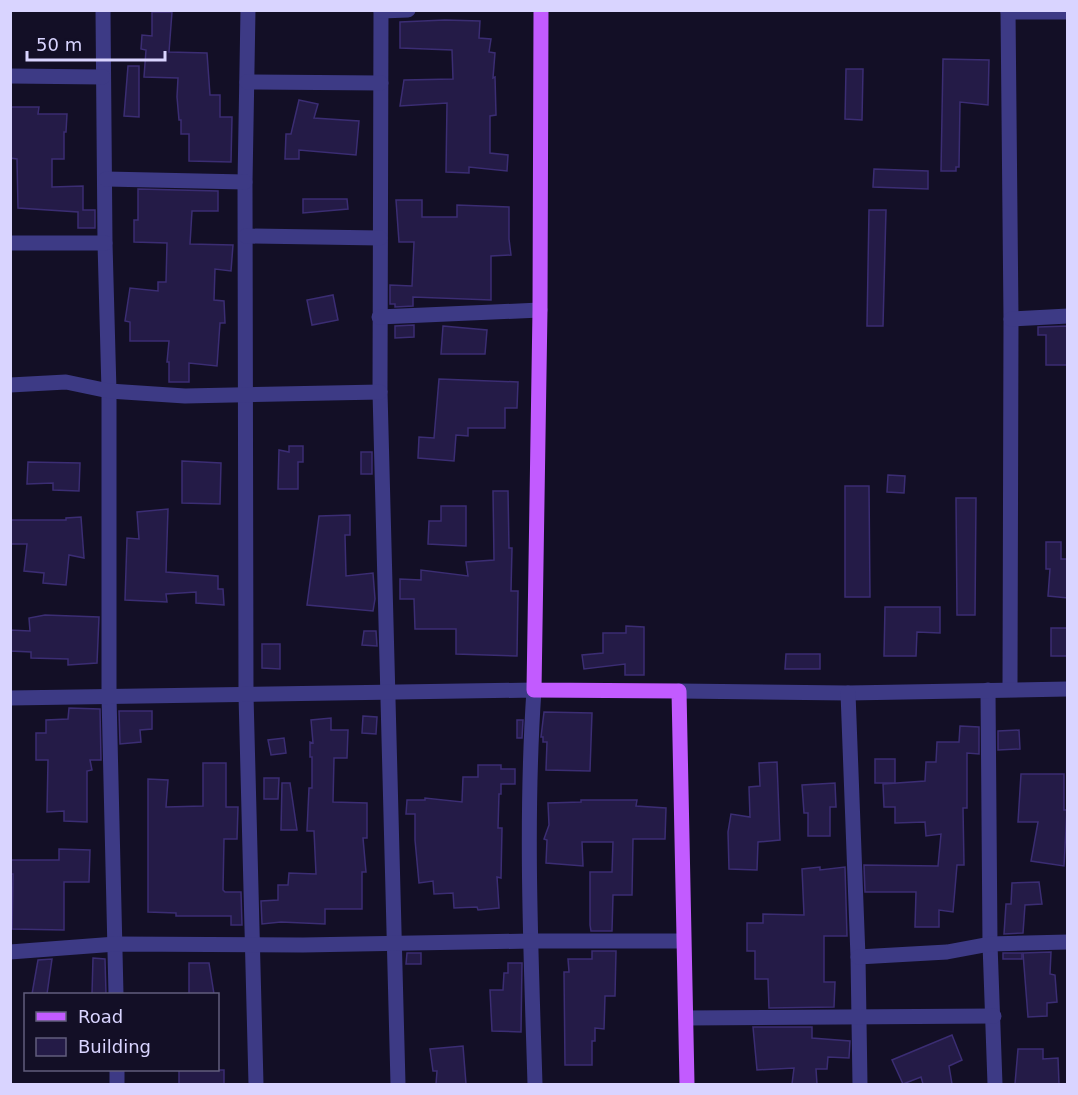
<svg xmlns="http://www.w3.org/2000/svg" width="1078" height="1095" font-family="'DejaVu Sans',sans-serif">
  <rect width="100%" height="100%" fill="#130f26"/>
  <g fill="#241b47" stroke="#3b2d73" stroke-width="1.5">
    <polygon points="152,12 172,12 169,52 207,53 210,95 220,95 220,117 232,117 231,162 189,161 189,134 181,134 181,120 179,120 177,97 178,78 144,77 146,50 141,49 142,35 152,36"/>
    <polygon points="445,20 480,21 479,38 491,39 489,52 495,53 493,78 495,77 496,115 490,116 490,153 508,155 507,171 469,167 469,173 446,172 447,103 400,106 404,80 453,79 452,50 400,48 400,22"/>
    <polygon points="943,59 989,60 988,105 960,102 959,167 956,167 956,171 941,171"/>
    <polygon points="128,66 139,66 139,117 124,116"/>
    <polygon points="846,69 863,69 862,120 845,119"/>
    <polygon points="299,100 318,104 314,118 359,121 356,155 299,150 299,159 285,159 286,134 291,134"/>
    <polygon points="10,107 39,107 38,114 67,114 66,132 64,132 64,159 52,159 52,187 83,186 83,210 95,210 95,228 78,228 78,212 18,208 17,159 10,158"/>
    <polygon points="874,169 928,171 928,189 873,187"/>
    <polygon points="138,189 218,191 218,211 192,211 190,244 233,245 231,271 215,269 214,300 224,301 225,323 220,323 217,366 189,363 189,382 169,382 169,362 167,362 169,341 130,341 130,322 125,321 130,288 158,291 158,282 166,282 167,243 134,242 134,220 138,220"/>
    <polygon points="303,199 347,199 348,209 303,213"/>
    <polygon points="396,200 422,200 422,217 457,217 457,205 509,207 509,239 511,255 491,256 491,300 413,297 413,306 395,307 395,304 390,304 390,285 412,286 414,242 399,242"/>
    <polygon points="869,210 886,210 883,326 867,326"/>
    <polygon points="333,295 338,320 312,325 307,300"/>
    <polygon points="414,325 414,337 395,338 395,326"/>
    <polygon points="443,326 487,330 485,354 441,354"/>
    <polygon points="1068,326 1068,365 1046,365 1046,335 1038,335 1038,327"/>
    <polygon points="439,379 518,382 517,408 505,408 505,428 468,428 468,436 456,435 454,461 418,458 419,437 434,438"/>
    <polygon points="289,446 303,446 303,462 298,462 298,489 278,489 279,450 289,452"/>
    <rect x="361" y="452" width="11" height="22"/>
    <polygon points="182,461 221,463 220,504 182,503"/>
    <polygon points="28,462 80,463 79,491 53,490 53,483 27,484"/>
    <polygon points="888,475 905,476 904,493 887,492"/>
    <polygon points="845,486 869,486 870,597 845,597"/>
    <polygon points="493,491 508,491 509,548 512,548 511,591 518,591 517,656 456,654 456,629 415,629 414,599 400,599 400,579 421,580 421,570 468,576 466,562 494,560"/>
    <polygon points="956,498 976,498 975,615 957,615"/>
    <polygon points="441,506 466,506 466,546 428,544 429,521 441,521"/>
    <polygon points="168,509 166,572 218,576 218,589 223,589 224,605 196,603 196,592 166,594 167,602 125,600 127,538 139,539 137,512"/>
    <polygon points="350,515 350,535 345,535 346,576 373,573 375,599 373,611 307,605 319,516"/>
    <polygon points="81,517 84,558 69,555 66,585 43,583 44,573 24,571 27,544 10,544 10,520 66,520 66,518"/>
    <polygon points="1046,542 1061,542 1061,559 1068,559 1068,598 1048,596 1050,569 1046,569"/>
    <polygon points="885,607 940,607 940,633 917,632 916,656 884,656"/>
    <polygon points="45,615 99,617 97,663 68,665 68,659 31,658 31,652 10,651 10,630 30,631 29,618"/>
    <polygon points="626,626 644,627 644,675 625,675 625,664 584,669 582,655 603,653 603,633 626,633"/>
    <rect x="1051" y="628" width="17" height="28"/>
    <polygon points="364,631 376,631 377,646 362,645"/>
    <polygon points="262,644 280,644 280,669 262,668"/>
    <polygon points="786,654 820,654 820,669 785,669"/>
    <polygon points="69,708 100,709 101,760 90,760 92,770 87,771 87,822 64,821 64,811 47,812 48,760 36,760 36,733 46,733 46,720 68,719"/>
    <polygon points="119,711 152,711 152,729 140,730 141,742 120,744"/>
    <polygon points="544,712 592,713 590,771 546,770 547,742 543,742 543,737 541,737"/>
    <polygon points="363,716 377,717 376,734 362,733"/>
    <polygon points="331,718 331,730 348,730 347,758 334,758 333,802 367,803 367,838 363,838 366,872 362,872 362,909 325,909 325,924 281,922 262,924 261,901 278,900 278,885 288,885 289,873 316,874 314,831 307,831 309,788 312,788 312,757 310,757 310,742 313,743 311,720"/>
    <polygon points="517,720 523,720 522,738 517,738"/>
    <polygon points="960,726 979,727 979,754 967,753 967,808 963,808 964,865 957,865 953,912 939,910 939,927 915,927 916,892 865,892 864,865 938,866 941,834 926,836 925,822 895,823 895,807 884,807 883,784 925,781 926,762 936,762 937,742 959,742"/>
    <polygon points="1019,730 1020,749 998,750 998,731"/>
    <polygon points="284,738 286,753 271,755 268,740"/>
    <rect x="875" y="759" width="20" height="24"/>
    <polygon points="777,762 780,840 758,842 757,870 729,869 728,832 731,814 750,817 749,787 760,786 759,763"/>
    <polygon points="203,763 226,763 226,807 238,807 237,839 224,839 223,890 225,892 241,892 242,925 231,925 231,916 176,916 176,913 148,912 148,779 168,780 166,807 203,806"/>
    <polygon points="478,765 501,765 501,769 515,769 515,784 501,784 501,794 499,794 498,828 502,828 501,878 497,877 499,908 478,910 477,907 454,908 453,893 434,894 433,881 419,883 415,840 415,814 406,814 407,800 425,800 425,798 462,802 463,777 478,777"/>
    <polygon points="1021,774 1064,774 1064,810 1067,810 1064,866 1031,861 1038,822 1018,822"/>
    <polygon points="264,778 279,778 278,799 264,799"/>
    <polygon points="282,783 290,783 297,830 281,830"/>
    <polygon points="835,783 836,807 830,807 830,836 808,836 808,813 804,813 802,785"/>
    <polygon points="581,800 637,800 636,806 666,808 665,839 633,839 632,895 613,895 612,931 591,931 590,925 590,872 612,872 613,842 582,842 583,866 546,863 547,840 544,839 549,825 548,803 581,802"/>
    <polygon points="59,849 90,850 89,882 64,882 64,930 12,929 13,874 10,874 10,860 59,860"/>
    <polygon points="820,867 820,870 845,867 847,936 824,936 824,982 835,982 834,1007 769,1008 768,979 755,979 755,951 747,951 747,923 763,923 763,914 804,915 802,869"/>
    <polygon points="1039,882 1042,904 1025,905 1023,933 1004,934 1006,904 1011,904 1012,883"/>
    <polygon points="592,951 616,951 615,996 605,996 604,1029 595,1028 595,1041 592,1041 592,1065 565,1065 564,972 569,972 568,959 592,959"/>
    <polygon points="1051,952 1050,974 1055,975 1057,1002 1047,1003 1047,1016 1028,1017 1023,953"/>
    <polygon points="407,953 421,953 421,964 406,964"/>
    <rect x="1003" y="953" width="19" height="6"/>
    <polygon points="93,958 105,959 106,994 92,994"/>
    <polygon points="52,959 47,994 32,994 38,960"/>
    <polygon points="189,963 209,963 214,994 189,994"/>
    <polygon points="508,963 522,963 521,1032 492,1031 490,990 503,990 504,973 508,973"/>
    <polygon points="753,1027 812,1027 812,1038 850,1041 849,1058 828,1057 827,1069 816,1069 817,1084 792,1084 794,1068 757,1070"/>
    <polygon points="952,1035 962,1060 949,1066 952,1084 923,1084 921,1077 903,1084 892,1060"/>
    <polygon points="463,1046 466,1084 436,1084 437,1071 433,1071 430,1049"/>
    <polygon points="1018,1049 1043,1049 1043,1059 1058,1058 1059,1084 1015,1084"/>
    <rect x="179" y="1070" width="45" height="14"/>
  </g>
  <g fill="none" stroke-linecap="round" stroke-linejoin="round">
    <g stroke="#3d3a85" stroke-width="15">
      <polyline points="103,10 105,243 109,391 109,696 116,994"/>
      <polyline points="248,10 245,182 246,695 256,1084"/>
      <polyline points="381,10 380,392 398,1084"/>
      <polyline points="1008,10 1011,319 1010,689"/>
      <polyline points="381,11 408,10"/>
      <polyline points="1008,12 1068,12"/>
      <polyline points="10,76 103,77"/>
      <polyline points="247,82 381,83"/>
      <polyline points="106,179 245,182"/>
      <polyline points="246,236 380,238"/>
      <polyline points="10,243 105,243"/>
      <polyline points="379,317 540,310"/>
      <polyline points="1011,319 1068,316"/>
      <polyline points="10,385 66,382 109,391 185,396 380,392"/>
      <polyline points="988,690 990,944 995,1084"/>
      <polyline points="679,691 848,693 1068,689"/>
      <polyline points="848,693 858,957 860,1084"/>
      <path d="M 10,698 L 534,690 C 525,821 531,953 535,1084"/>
      <polyline points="10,952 116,944 303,945 531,941 683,941"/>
      <polyline points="858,957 947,952 990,944 1068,942"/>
      <polyline points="686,1018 994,1016"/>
      <polyline points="117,1070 117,1084"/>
    </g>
    <polyline stroke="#c25bff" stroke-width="15" points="541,10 540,310 534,690 679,691 687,1084"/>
  </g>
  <rect width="1078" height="1095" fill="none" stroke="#d9d4ff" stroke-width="24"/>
  <rect x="24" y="993" width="195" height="78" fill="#130f26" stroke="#625e7d" stroke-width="1.5"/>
  <rect x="36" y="1012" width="30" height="9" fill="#c25bff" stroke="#625e7d" stroke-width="1.5"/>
  <text x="78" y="1023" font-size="18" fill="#d9d4ff">Road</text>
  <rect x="36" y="1038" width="30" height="18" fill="#241b47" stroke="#625e7d" stroke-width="1.5"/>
  <text x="78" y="1053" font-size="18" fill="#d9d4ff">Building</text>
  <path d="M27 51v9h138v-9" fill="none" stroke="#d9d4ff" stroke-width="3"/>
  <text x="36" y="51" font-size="18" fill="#d9d4ff" stroke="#130f26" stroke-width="4.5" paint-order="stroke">50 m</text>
</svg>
